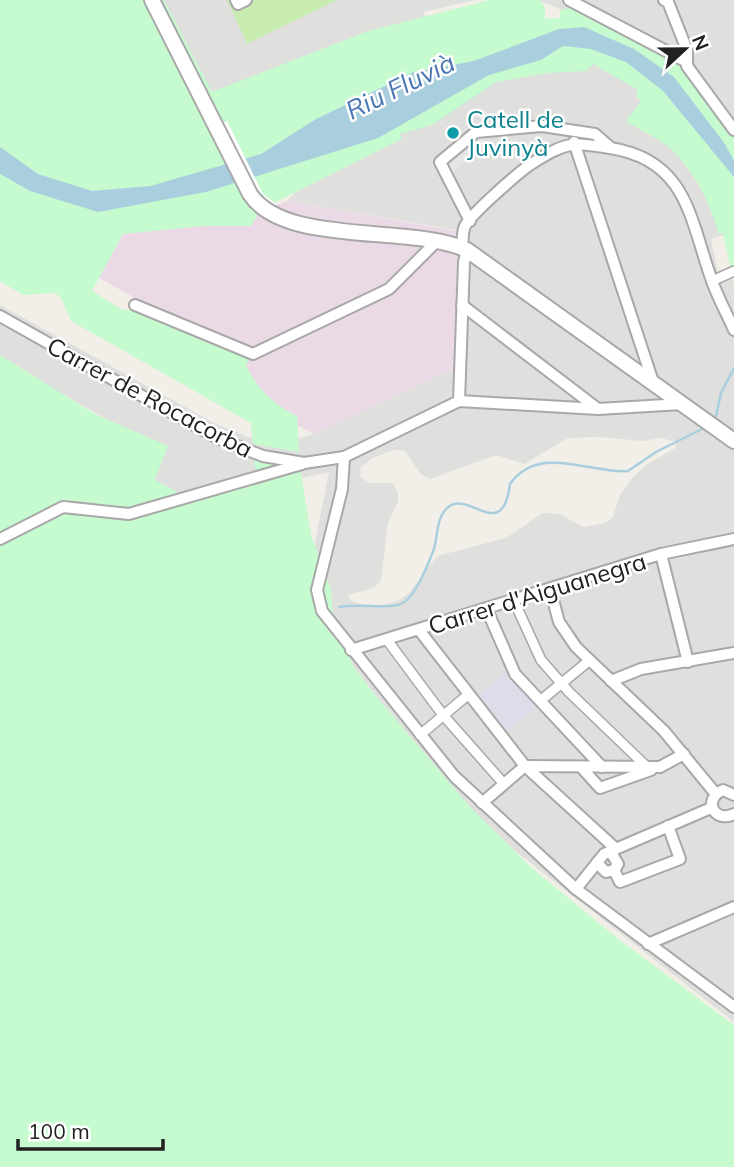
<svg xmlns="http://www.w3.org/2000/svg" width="734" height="1167" font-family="Mulish,sans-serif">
  <rect width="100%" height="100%" fill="#f2efe8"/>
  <g fill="#dfdfde" fill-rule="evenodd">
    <polygon points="142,0 476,0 423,12 430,26 200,116"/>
    <polygon points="538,0 734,0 734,142 604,28"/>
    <path d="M 581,58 L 633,80 L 663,122 L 730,233 L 711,239 L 718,273 L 734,268 L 734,1022 L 477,821 L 311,616 L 303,601 L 329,472 L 190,504 L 149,484 L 160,449 L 0,359 L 0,305 L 216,424 L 270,446 L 314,434 L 456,230 L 287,201 L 300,187 L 493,78 ZM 600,437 L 642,441 L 661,438 L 676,442 L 675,448 L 646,465 L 633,477 L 620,495 L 613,517 L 605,523 L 584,527 L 559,514 L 543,513 L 506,538 L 437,556 L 409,593 L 398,601 L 371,608 L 350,600 L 348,595 L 374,588 L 381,580 L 388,523 L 398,502 L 398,492 L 392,483 L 370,483 L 360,477 L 361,467 L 373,458 L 393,450 L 405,451 L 421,474 L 430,479 L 496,455 L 524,464 L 568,438 Z"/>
  </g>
  <polygon fill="#ebdae6" points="287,201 457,231 457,367 314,434 281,417 248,381 231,352 92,274 117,233 244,218"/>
  <polygon fill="#c8ebaf" points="227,0 337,0 247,44"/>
  <g fill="#c6facf">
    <path d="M 0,0 L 164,0 L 212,92 L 368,31 L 490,0 L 540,0 L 545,7 L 545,19 L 560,18 L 560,11 L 573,6 L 672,58 L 687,71 L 734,133 L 734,285 L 723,233 L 719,234 C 710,203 693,167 667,146 C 655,136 639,130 626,121 L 641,101 L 636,96 L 638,90 L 593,64 L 587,71 L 547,73 L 496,82 L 432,125 L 400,134 L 402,139 L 270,205 L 259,213 L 251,226 L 204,226 L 123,234 L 92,291 L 121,309 L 150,314 L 253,354 L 246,365 C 259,391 272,403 297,416 L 299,452 L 253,444 L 251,423 L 71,321 L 61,298 L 55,293 L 23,295 L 0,281 Z"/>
    <polygon points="0,355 95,414 168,446 155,480 183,495 256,471 254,461 300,466 311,535 331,589 333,617 340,640 354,667 375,695 471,808 532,868 617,938 734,1025 734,1167 0,1167"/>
  </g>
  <polygon fill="#e5e5e5" points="479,129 485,142 443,182 431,159 453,146 467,130"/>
  <polygon fill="#dddce8" points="508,669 538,706 505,734 476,697"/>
  <polygon fill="#a9cfdf" points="584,27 634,49 674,77 725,144 734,161 734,177 663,91 626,62 591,49 563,46 541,60 489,75 378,138 206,192 98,212 30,191 0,174 0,147 38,174 92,191 150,186 261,154 316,119 414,72 474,61 559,29"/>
  <polygon fill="#fff" points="227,121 263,194 276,204 272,221 244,198 211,130"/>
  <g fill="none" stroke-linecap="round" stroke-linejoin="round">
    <g stroke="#a9cfdf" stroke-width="2.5">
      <polyline points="716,416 721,393 734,368"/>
      <path d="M 339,607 C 358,603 379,609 398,605 C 414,602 428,564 434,549 C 438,535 436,519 447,508 C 469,488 502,545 510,484 C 539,443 590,474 628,471 L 656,452 L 704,428"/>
    </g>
    <defs>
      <g id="pedestrian">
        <polyline points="712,281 734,271"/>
        <polyline points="514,601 541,660 569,692 647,767"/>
        <polyline points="387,640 443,715 504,784"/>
        <polyline points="540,701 590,660"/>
        <polyline points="420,735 469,694"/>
      </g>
      <g id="minor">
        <polyline points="236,0 238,4 246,0"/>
        <polyline points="569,0 687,62"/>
        <polyline points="664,0 668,2 687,50 687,66 734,130"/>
        <polyline points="574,142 653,382"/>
        <polyline points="470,221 440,162 476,132 542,126 595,134 611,148"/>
        <path d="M 462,248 C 463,241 462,232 465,226 C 471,214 518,173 531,164 C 566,142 570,142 610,148 C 688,160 690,220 712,281 C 718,298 727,314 734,330"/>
        <polyline points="135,305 253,354 389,289 435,243"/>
        <polyline points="462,305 598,409"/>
        <polyline points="0,316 217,438 263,456 304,463 344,457 459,401 598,409 682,404"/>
        <polyline points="459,401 464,262 467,250"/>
        <polyline points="344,457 342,489 317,590 322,611 454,776 576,889 734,1007"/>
        <polyline points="0,539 63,507 129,514 302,464"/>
        <polyline points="661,554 688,662"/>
        <polyline points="550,589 559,622 576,647 664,731 715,793"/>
        <polyline points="487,610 515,674 602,767"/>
        <polyline points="419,630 525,766 615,848"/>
        <polyline points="351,650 661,554 734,539"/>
        <polyline points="611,681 641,669 734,653"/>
        <polyline points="581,767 600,788 651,770"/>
        <path d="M 734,795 L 723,790 C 702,799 714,824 734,814"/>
        <polyline points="482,803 525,766 660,767 684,754"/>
        <polyline points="597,863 606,872 614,870 618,864 610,851"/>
        <polyline points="614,870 620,882 680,859 668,826"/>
        <polyline points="576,889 604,854 711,808"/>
        <polyline points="648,944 734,907"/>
      </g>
      <path id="tertiary" d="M 152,0 L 250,194 C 285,247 412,224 467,250 L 734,441"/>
    </defs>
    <use href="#pedestrian" stroke="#a8a8a8" stroke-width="12"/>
    <use href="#minor" stroke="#a8a8a8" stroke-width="14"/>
    <use href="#tertiary" stroke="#a8a8a8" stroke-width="18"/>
    <use href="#pedestrian" stroke="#fff" stroke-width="9"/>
    <use href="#minor" stroke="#fff" stroke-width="10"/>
    <use href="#tertiary" stroke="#fff" stroke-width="14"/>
  </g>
  <circle fill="#0f9aa8" stroke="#fff" stroke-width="2.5" cx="453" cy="133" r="7"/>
  <g text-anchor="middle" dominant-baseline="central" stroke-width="5" stroke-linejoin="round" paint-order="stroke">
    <g font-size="24" fill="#0d838f" stroke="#fff" text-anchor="start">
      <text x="467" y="119">Catell de<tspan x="467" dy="28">Juvinyà</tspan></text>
    </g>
    <g font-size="24" fill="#212121" stroke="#fff">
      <text transform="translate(150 397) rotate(28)">Carrer de Rocacorba</text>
      <text transform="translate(537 593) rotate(-17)">Carrer d'Aiguanegra</text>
    </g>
    <g font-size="26" font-style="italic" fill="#4b77b4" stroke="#fff">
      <text transform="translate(400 86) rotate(-26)">Riu Fluvià</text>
    </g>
  </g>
  <g transform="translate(685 49) rotate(68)" stroke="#ffffff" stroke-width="5" paint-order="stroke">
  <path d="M0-5L12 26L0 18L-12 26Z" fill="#212121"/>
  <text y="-10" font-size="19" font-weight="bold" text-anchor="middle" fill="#212121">N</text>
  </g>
  <path d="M18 1139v10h145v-10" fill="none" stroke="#212121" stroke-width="3.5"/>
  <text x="28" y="1139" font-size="21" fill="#212121" stroke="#ffffff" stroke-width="5" paint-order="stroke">100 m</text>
</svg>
